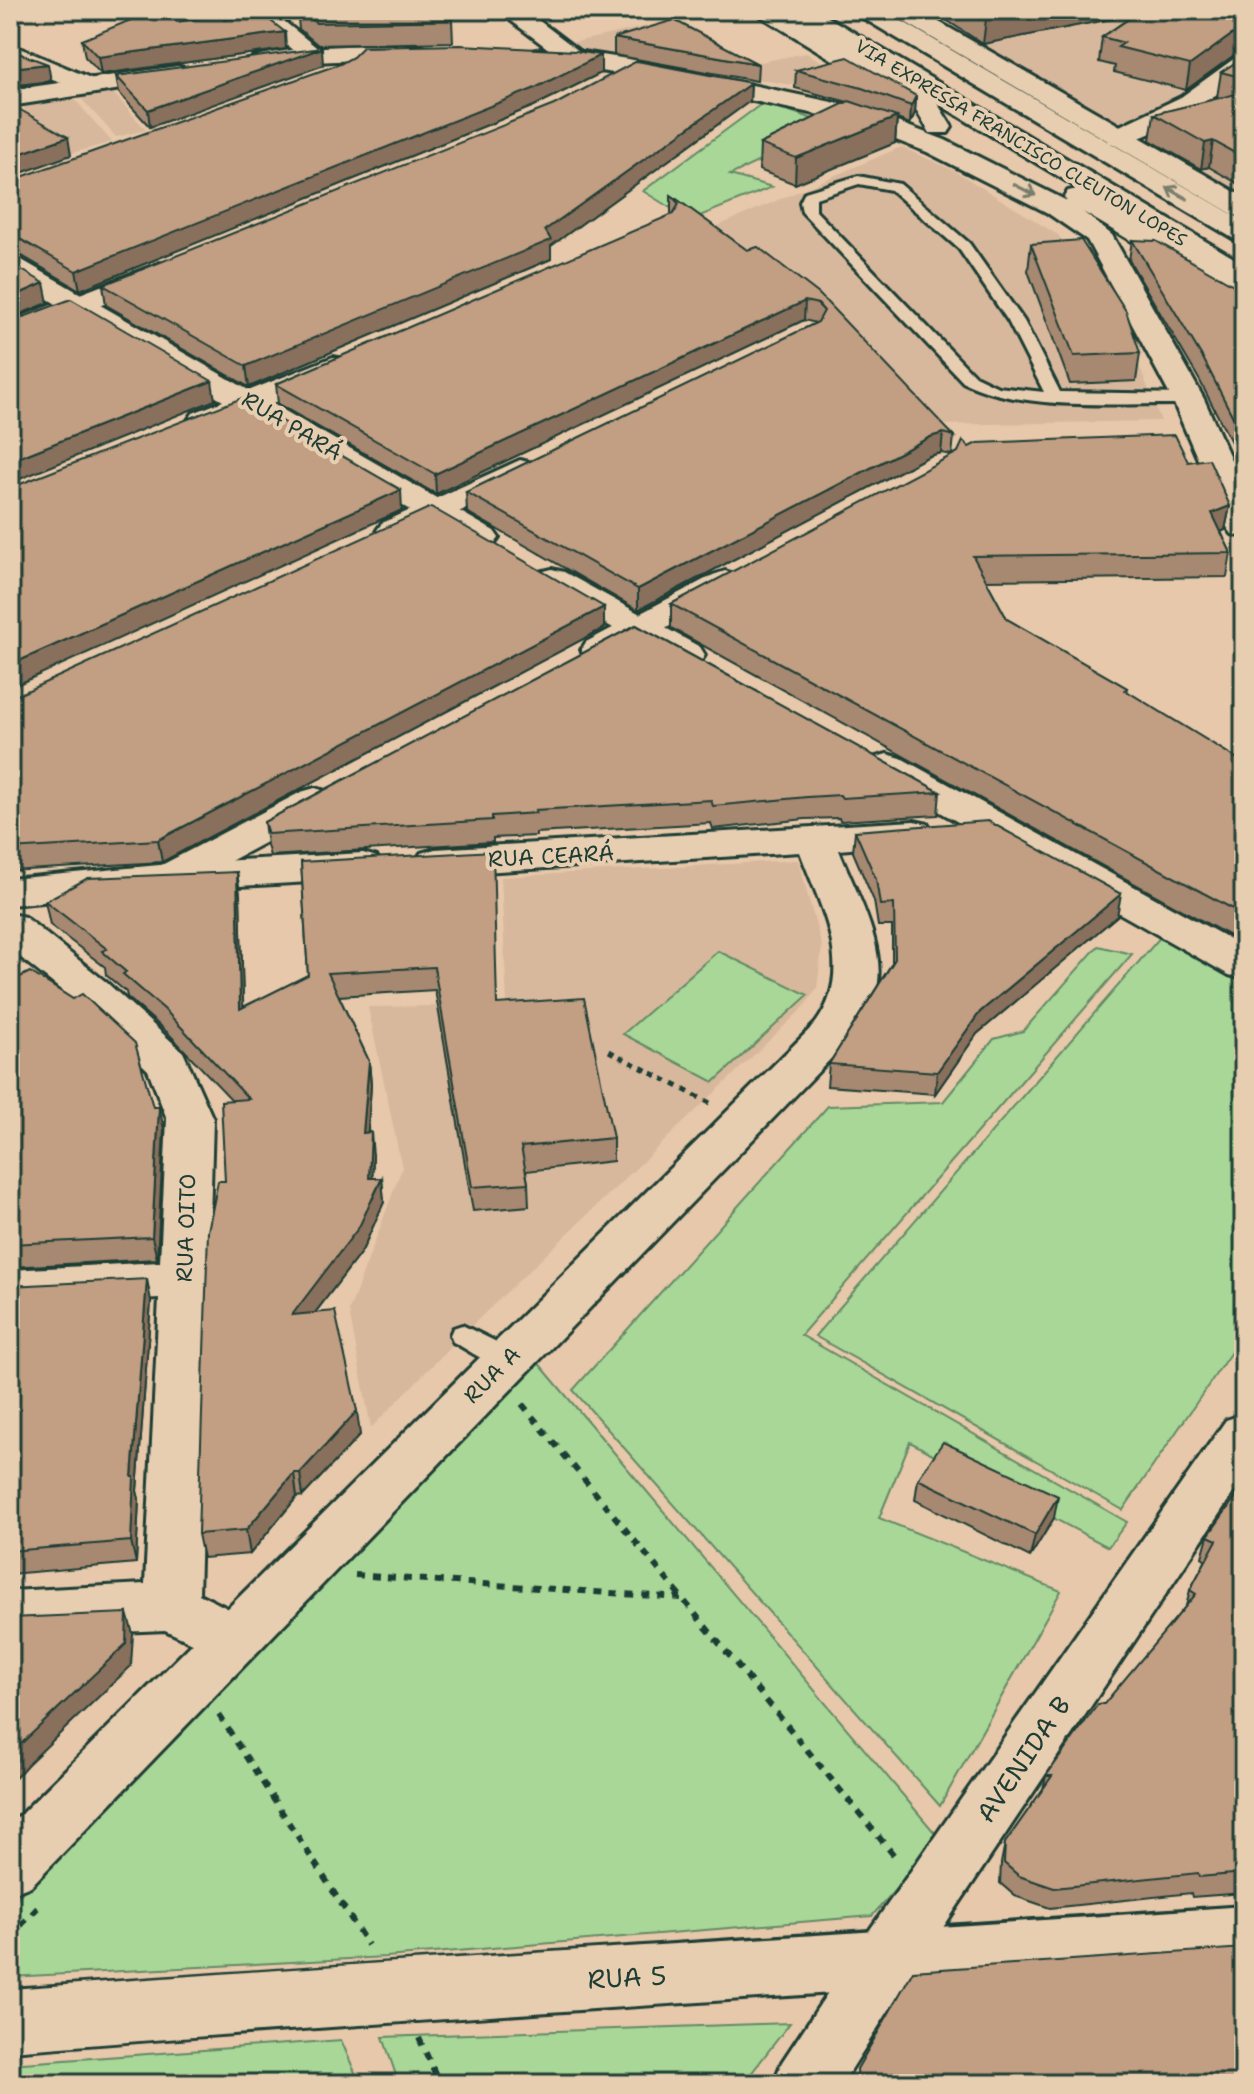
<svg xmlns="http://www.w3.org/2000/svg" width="1254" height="2094" font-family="'Shantell Sans',sans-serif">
  <rect width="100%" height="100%" fill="#e7c8aa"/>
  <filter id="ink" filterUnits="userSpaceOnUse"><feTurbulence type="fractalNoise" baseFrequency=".0125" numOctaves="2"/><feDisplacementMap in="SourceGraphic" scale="16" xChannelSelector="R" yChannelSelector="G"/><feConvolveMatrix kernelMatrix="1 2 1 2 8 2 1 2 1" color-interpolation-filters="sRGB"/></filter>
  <g filter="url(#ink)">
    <g fill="#d8b89c">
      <polygon points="925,10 1244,10 1244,193 1067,94"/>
      <polygon points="657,24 670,36 610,54 591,52 571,43"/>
      <polygon points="806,53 840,72 792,85 744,77 740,66"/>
      <polygon points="110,89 146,130 116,137 77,94"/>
      <polygon points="71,95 112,142 69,154 35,128 19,100"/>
      <polygon points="901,147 955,171 1058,235 1117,309 1161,421 932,425 757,273 704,232"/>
      <polygon points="798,860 822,947 817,988 804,1007 462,1335 371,1428 349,1311 402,1168 368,1007 507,1005 501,877"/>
    </g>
    <g fill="#a8d797" stroke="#648a66" stroke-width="2">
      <polygon points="764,102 833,126 730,175 772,187 690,220 643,191"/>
      <polygon points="1162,935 1244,980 1244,1333 1123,1510 815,1336"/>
      <polygon points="1098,946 1132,954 801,1335 1127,1522 1108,1547 910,1442 879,1518 1061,1591 940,1806 573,1390 828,1106 943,1102 994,1039 1023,1031"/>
      <polygon points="718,951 808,995 714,1082 623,1034"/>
      <polygon points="536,1360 940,1839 872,1916 386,1957 10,1977 10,1905"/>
      <polygon points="790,2023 743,2084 399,2084 383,2037"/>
      <polygon points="341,2040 360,2084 10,2084 10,2064"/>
    </g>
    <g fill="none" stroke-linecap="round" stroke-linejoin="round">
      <defs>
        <g id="service">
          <path d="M 858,176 L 900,184 L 969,243 L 1024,321 L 1060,392 L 1188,394 L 1196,399 L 1188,404 C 1120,403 1023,412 963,382 L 802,212 L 800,202 L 805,192 ZM 859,184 L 891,190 L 959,249 L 1008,321 L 1044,392 L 998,387 L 975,376 L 816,211 L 816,198 Z"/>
          <path d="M 462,1325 L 517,1352 L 521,1359 L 517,1366 C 497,1372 471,1351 453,1342 L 450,1335 L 453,1328 Z"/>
        </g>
        <g id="minor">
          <polygon points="243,10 270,10 326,55 323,60 305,60"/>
          <polygon points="497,10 525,10 588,58 585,63 567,63"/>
          <polygon points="10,44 100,82 104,87 100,92 82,92 10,60"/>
          <path d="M 1244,55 L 1244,75 C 1218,94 1139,150 1109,143 L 1105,137 L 1109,131 L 1181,97 L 1235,58 Z"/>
          <polygon points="160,263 170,266 175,272 170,278 10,341 10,321"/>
          <polygon points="333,357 344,359 348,366 344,373 215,427 204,430 193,427 188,420 193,413"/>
          <polygon points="520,460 532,463 536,470 532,477 406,537 394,540 382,537 377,530 382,523"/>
          <polygon points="725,571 737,575 743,582 737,589 612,658 599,661 586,658 581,650 586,642 713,575"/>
          <polygon points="315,788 329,792 335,800 329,808 184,886 170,890 156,886 150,877 156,868 301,792"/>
          <polygon points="10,914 25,917 106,982 183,1052 213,1119 199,1594 253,1621 261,1638 253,1655 233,1662 165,1630 10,1637 10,1591 145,1584 159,1298 10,1306 10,1270 160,1262 167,1119 148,1070 76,1002 10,949"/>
          <path d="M 1244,1906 L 1244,1964 C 833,1995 421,2018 10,2051 L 10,1989 C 421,1958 833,1936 1244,1906 Z"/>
        </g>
        <g id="tertiary">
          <polygon points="755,10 784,10 936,101 952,127 948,133 930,133 917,111 759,15"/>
          <polygon points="889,10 918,10 1244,197 1244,217 1234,215 893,15"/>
          <polygon points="10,256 20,259 494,531 499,538 494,545 482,548 470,545 10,277"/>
          <polygon points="552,569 564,572 700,647 705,655 700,663 687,666 674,663 540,586 535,579 540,572"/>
          <polygon points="887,754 901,758 1244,947 1244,979 1229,975 873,774 868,766 873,758"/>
          <path d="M 914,821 L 928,824 L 934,833 L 928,842 L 839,850 C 855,892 890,949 875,996 C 869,1014 857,1030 845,1044 L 31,1886 L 10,1894 L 10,1825 L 815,1024 C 857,969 821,909 800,852 L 435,875 L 421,871 L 415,862 L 421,853 L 435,849 Z"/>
          <polygon points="363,853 377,857 383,866 377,875 363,879 170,890 10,905 10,879 170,864"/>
          <polygon points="1244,1414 1244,1477 906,1983 842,2084 773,2084 782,2062 862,1941 1226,1420"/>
        </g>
        <g id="secondary">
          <path d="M 417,45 L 426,47 L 429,52 L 426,57 L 314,62 L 262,70 L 253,67 L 249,62 L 253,57 C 306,44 363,46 417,45 Z"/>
          <polygon points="541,49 576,51 634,60 860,108 945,140 1067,201 1064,197 1068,191 1078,189 1088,191 1244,284 1244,306 1234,303 1083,212 1112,235 1204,399 1244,489 1244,537 1232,534 1227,527 1172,399 1087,240 1046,212 927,152 844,120 634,76 532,61 529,56 532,51"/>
          <polygon points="178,66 187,69 191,74 187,79 10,106 10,90"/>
        </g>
        <g id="trunk">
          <polygon points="787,10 816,10 1244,264 1244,285 1234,282 791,15"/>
          <polygon points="854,10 883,10 1244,221 1244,241 1234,239 858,15"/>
        </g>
      </defs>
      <use href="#service" stroke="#1f3d34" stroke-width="6"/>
      <use href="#minor" stroke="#1f3d34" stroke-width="6"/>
      <use href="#tertiary" stroke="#1f3d34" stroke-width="6"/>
      <use href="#secondary" stroke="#1f3d34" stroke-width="6"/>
      <use href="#trunk" stroke="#1f3d34" stroke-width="6"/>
      <polyline stroke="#1f3d34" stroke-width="5" stroke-dasharray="6 6" stroke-linecap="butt" points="609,1051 710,1103"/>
      <g stroke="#1f3d34" stroke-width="6" stroke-dasharray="8 8" stroke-linecap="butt">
        <polyline points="522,1404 897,1859"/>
        <polyline points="355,1575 681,1598"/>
        <polyline points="219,1715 368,1945"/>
        <polyline points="10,1937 42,1903"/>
        <polyline points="419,2038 440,2084"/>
      </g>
      <use href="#service" fill="#e8ceb0" fill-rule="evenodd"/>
      <use href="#minor" fill="#e8ceb0" fill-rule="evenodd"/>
      <use href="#tertiary" fill="#e8ceb0" fill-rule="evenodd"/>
      <use href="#secondary" fill="#e8ceb0" fill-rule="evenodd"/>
      <use href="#trunk" fill="#e8ceb0" fill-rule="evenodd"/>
    </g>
    <g fill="#a78871" stroke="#1f3d34" stroke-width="2">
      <polygon points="297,10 449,10 452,20 453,42 318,45 299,29"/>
      <polygon points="931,10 1244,10 1233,56 1186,90 1114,72 1115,66 1099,62 1102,37 1135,14 983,44"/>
      <polygon points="224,20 286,49 101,74 85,57 82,40 177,22"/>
      <polygon points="614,38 758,64 757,81 614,55"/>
      <polygon points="1244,57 1244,187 1209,167 1201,169 1150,140 1154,114 1220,98 1217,97 1221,72"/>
      <polygon points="323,65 150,127 119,93 116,76"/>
      <polygon points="796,70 916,96 915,113 910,124 897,119 895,143 795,184 759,170 760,144 848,102 795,88"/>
      <polygon points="601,73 534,106 80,290 22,256 10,254 10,181"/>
      <polygon points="751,83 750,101 551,246 551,259 249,387 106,305 103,285"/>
      <polygon points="671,195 747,250 758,247 954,436 952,455 941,453 929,456 638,610 467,512 466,492 816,323 804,320 436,494 278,404 276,384 672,215 671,213"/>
      <polygon points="1132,240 1244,291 1244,480 1231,442 1200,381 1129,260"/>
      <polygon points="1031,244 1140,353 1136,381 1070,384 1028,271"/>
      <polygon points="969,447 1188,462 1230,506 1225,530 1221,532 1231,553 1227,577 986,580 1007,619 1127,688 1126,691 1244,763 1244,944 671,628 671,604"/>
      <polygon points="604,607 604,628 162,862 10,871 10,697"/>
      <polygon points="636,625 940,792 938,815 840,821 839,818 805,819 713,829 711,823 536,833 536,836 493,838 493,842 270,856 267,845 264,822"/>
      <polygon points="855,831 1117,916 977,1034 935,1094 827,1086 829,1064 892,963 892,926 878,926 874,901 853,852"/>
      <polygon points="301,862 497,1004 613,1138 613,1161 526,1171 528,1183 529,1206 473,1211 435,990 339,996 369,1061 371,1085 368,1132 373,1156 372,1178 382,1178 384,1202 362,1251 315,1313 360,1435 303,1496 297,1497 250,1554 203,1558 198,1534 232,1100 168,1033 127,997 126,992 106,975 105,967 50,925 45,901 237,872 240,895 243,1007 308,975"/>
      <polygon points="10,975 153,1107 164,1129 157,1259 10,1267"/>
      <polygon points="10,1286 151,1301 137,1491 139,1499 136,1563 10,1574"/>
      <polygon points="918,1479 1054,1518 1030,1557 915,1500"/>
      <polygon points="1244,1494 1244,1893 1192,1897 1191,1893 1050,1908 1015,1896 1000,1883 1001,1863 1005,1843 1043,1789 1046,1776 1186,1606 1190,1590 1206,1560 1202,1557 1208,1536"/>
    </g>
    <g fill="#886f5c" stroke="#1f3d34" stroke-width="2">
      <polygon points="1035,10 1158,10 983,44 986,19"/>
      <polygon points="1244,29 1244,53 1233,56 1186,90 1190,65 1237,31"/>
      <polygon points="285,32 286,49 101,74 98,57"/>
      <polygon points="322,48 323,65 321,66 150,127 148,110"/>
      <polygon points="601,55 601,73 534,106 80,290 76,271"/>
      <polygon points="48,64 51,81 10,86 10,68"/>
      <polygon points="751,83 750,101 551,246 551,259 249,387 246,366 545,230"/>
      <polygon points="916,96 915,113 910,124 911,106"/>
      <polygon points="897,117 895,143 795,184 796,158"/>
      <polygon points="68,137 71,155 10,177 10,157"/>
      <polygon points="1213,141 1209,167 1201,169 1205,143"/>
      <polygon points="44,283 48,303 10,318 10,298"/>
      <polygon points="805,301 804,320 436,494 435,474"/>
      <polygon points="212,381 215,400 10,483 10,461"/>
      <polygon points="943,433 941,453 929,456 638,610 638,589 930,437"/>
      <polygon points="401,490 402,510 10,688 10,665"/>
      <polygon points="1230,506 1225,530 1208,537 1212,513"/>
      <polygon points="604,607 604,628 162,862 158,840"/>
      <polygon points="237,872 240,895 244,1032 240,1009"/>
      <polygon points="1121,894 1117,916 977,1034 935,1094 937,1072 980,1012"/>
      <polygon points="369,1061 371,1085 366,1156 363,1133"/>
      <polygon points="159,1107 164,1129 157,1259 152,1237"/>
      <polygon points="371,1132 373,1156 372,1200 382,1178 384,1202 362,1251 295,1339 292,1315 369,1178"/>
      <polygon points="147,1279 151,1301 137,1491 139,1499 136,1563 131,1541 132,1477"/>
      <polygon points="357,1411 360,1435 303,1496 300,1473"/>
      <polygon points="294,1473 297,1497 250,1554 246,1530"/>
      <polygon points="1058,1496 1054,1518 1030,1557 1035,1535"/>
      <polygon points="127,1613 133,1634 131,1666 28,1764 10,1784 10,1756"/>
    </g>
    <g fill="#c29e83" stroke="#1f3d34" stroke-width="2">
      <polygon points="300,10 449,10 452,20 316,23"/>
      <polygon points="971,10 1035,10 986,19"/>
      <polygon points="1142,10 1244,10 1244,29 1237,31 1190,65 1118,47 1124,43 1102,37"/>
      <polygon points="170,13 177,22 221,15 224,20 262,14 285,32 98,57 82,40 133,19"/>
      <polygon points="674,20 758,64 614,38"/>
      <polygon points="460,45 575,51 601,55 533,89 76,271 18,238 10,236 10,181 340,64 353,57 363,47"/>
      <polygon points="322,48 148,110 116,76"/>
      <polygon points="10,50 48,64 10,68"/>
      <polygon points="848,57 916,96 911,106 862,88 796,70"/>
      <polygon points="1244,57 1244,78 1221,72"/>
      <polygon points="637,61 751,83 545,230 551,240 246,366 103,285 554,105"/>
      <polygon points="1244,92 1244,158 1213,141 1205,143 1154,114"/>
      <polygon points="849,101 897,117 796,158 760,144"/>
      <polygon points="10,104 68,137 10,157"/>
      <polygon points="671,195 747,250 758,247 819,294 954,436 943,433 930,437 638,589 466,492 818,322 824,311 818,304 805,301 435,474 276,384 673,214 679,204"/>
      <polygon points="1081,240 1126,311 1140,353 1074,356 1031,244"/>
      <polygon points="1132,240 1156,241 1244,291 1244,447 1235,421 1204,360"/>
      <polygon points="10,263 44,283 10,298"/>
      <polygon points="71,299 212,381 10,461 10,322"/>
      <polygon points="242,398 401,490 10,665 10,488"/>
      <polygon points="1175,435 1188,462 1209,459 1230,506 1212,513 1231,553 973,556 1007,619 1127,688 1125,690 1244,763 1244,915 671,604 958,452 963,441 969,447 977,443"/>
      <polygon points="431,507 604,607 158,840 10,849 10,697 20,694"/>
      <polygon points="636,625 940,792 842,798 840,795 807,797 713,806 711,800 535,810 536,813 492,816 492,820 268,834 264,822"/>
      <polygon points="988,821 1121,894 980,1012 937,1072 829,1064 895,959 894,904 880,905 876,879 855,831"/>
      <polygon points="493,851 497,1004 584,998 613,1138 521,1147 528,1183 472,1187 434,967 328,973 369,1061 363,1133 371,1132 369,1178 382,1178 359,1227 292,1315 335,1311 357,1411 300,1473 294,1473 246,1530 198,1534 208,1231 218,1181 225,1181 221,1101 249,1099 164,1009 123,974 126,972 102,951 107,949 45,901 88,878 237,872 240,1009 308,975 301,862"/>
      <polygon points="30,972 73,999 82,994 135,1043 153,1107 159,1107 152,1237 10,1244 10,975 14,980"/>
      <polygon points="147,1279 132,1477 134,1477 131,1541 10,1551 10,1286"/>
      <polygon points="943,1442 1058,1496 1035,1535 918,1479"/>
      <polygon points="1240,1491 1244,1494 1244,1873 1199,1877 1198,1873 1054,1888 1019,1876 1004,1863 1005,1843 1052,1776 1046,1776 1098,1704 1104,1704 1196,1594 1190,1590 1217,1540 1208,1536"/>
      <polygon points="127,1613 126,1644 22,1743 10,1756 10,1618"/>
      <polygon points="1244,1948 1244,2084 858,2084 857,2069 913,1971"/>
    </g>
    <defs><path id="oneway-shaft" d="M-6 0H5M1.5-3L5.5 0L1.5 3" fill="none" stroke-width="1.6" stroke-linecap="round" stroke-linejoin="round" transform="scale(2)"/></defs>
    <g stroke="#797e6c">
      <use href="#oneway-shaft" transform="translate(1025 190) rotate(27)"/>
      <use href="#oneway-shaft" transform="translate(1177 193) rotate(-150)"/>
    </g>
  </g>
  <g text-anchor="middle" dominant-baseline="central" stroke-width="8" stroke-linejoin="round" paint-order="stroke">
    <g font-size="18" fill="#1f3d34" stroke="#e8ceb0">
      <text transform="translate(1021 143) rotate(31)">VIA EXPRESSA FRANCISCO CLEUTON LOPES</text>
    </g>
    <g font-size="22" fill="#1f3d34" stroke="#e8ceb0">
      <text transform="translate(292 426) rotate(31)">RUA PARÁ</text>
      <text transform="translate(551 856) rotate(-3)">RUA CEARÁ</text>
      <text transform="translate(186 1228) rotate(-88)">RUA OITO</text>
      <text transform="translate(492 1375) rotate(-45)">RUA A</text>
    </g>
    <g font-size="26" fill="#1f3d34" stroke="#e8ceb0">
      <text transform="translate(1023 1759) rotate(-56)">AVENIDA B</text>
      <text transform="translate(627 1977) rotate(-3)">RUA 5</text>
    </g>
  </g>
  <rect width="1254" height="2094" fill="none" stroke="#e8ceb0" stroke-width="40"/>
  <rect x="20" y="20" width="1214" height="2054" fill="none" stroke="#1f3d34" stroke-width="3" filter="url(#ink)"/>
</svg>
